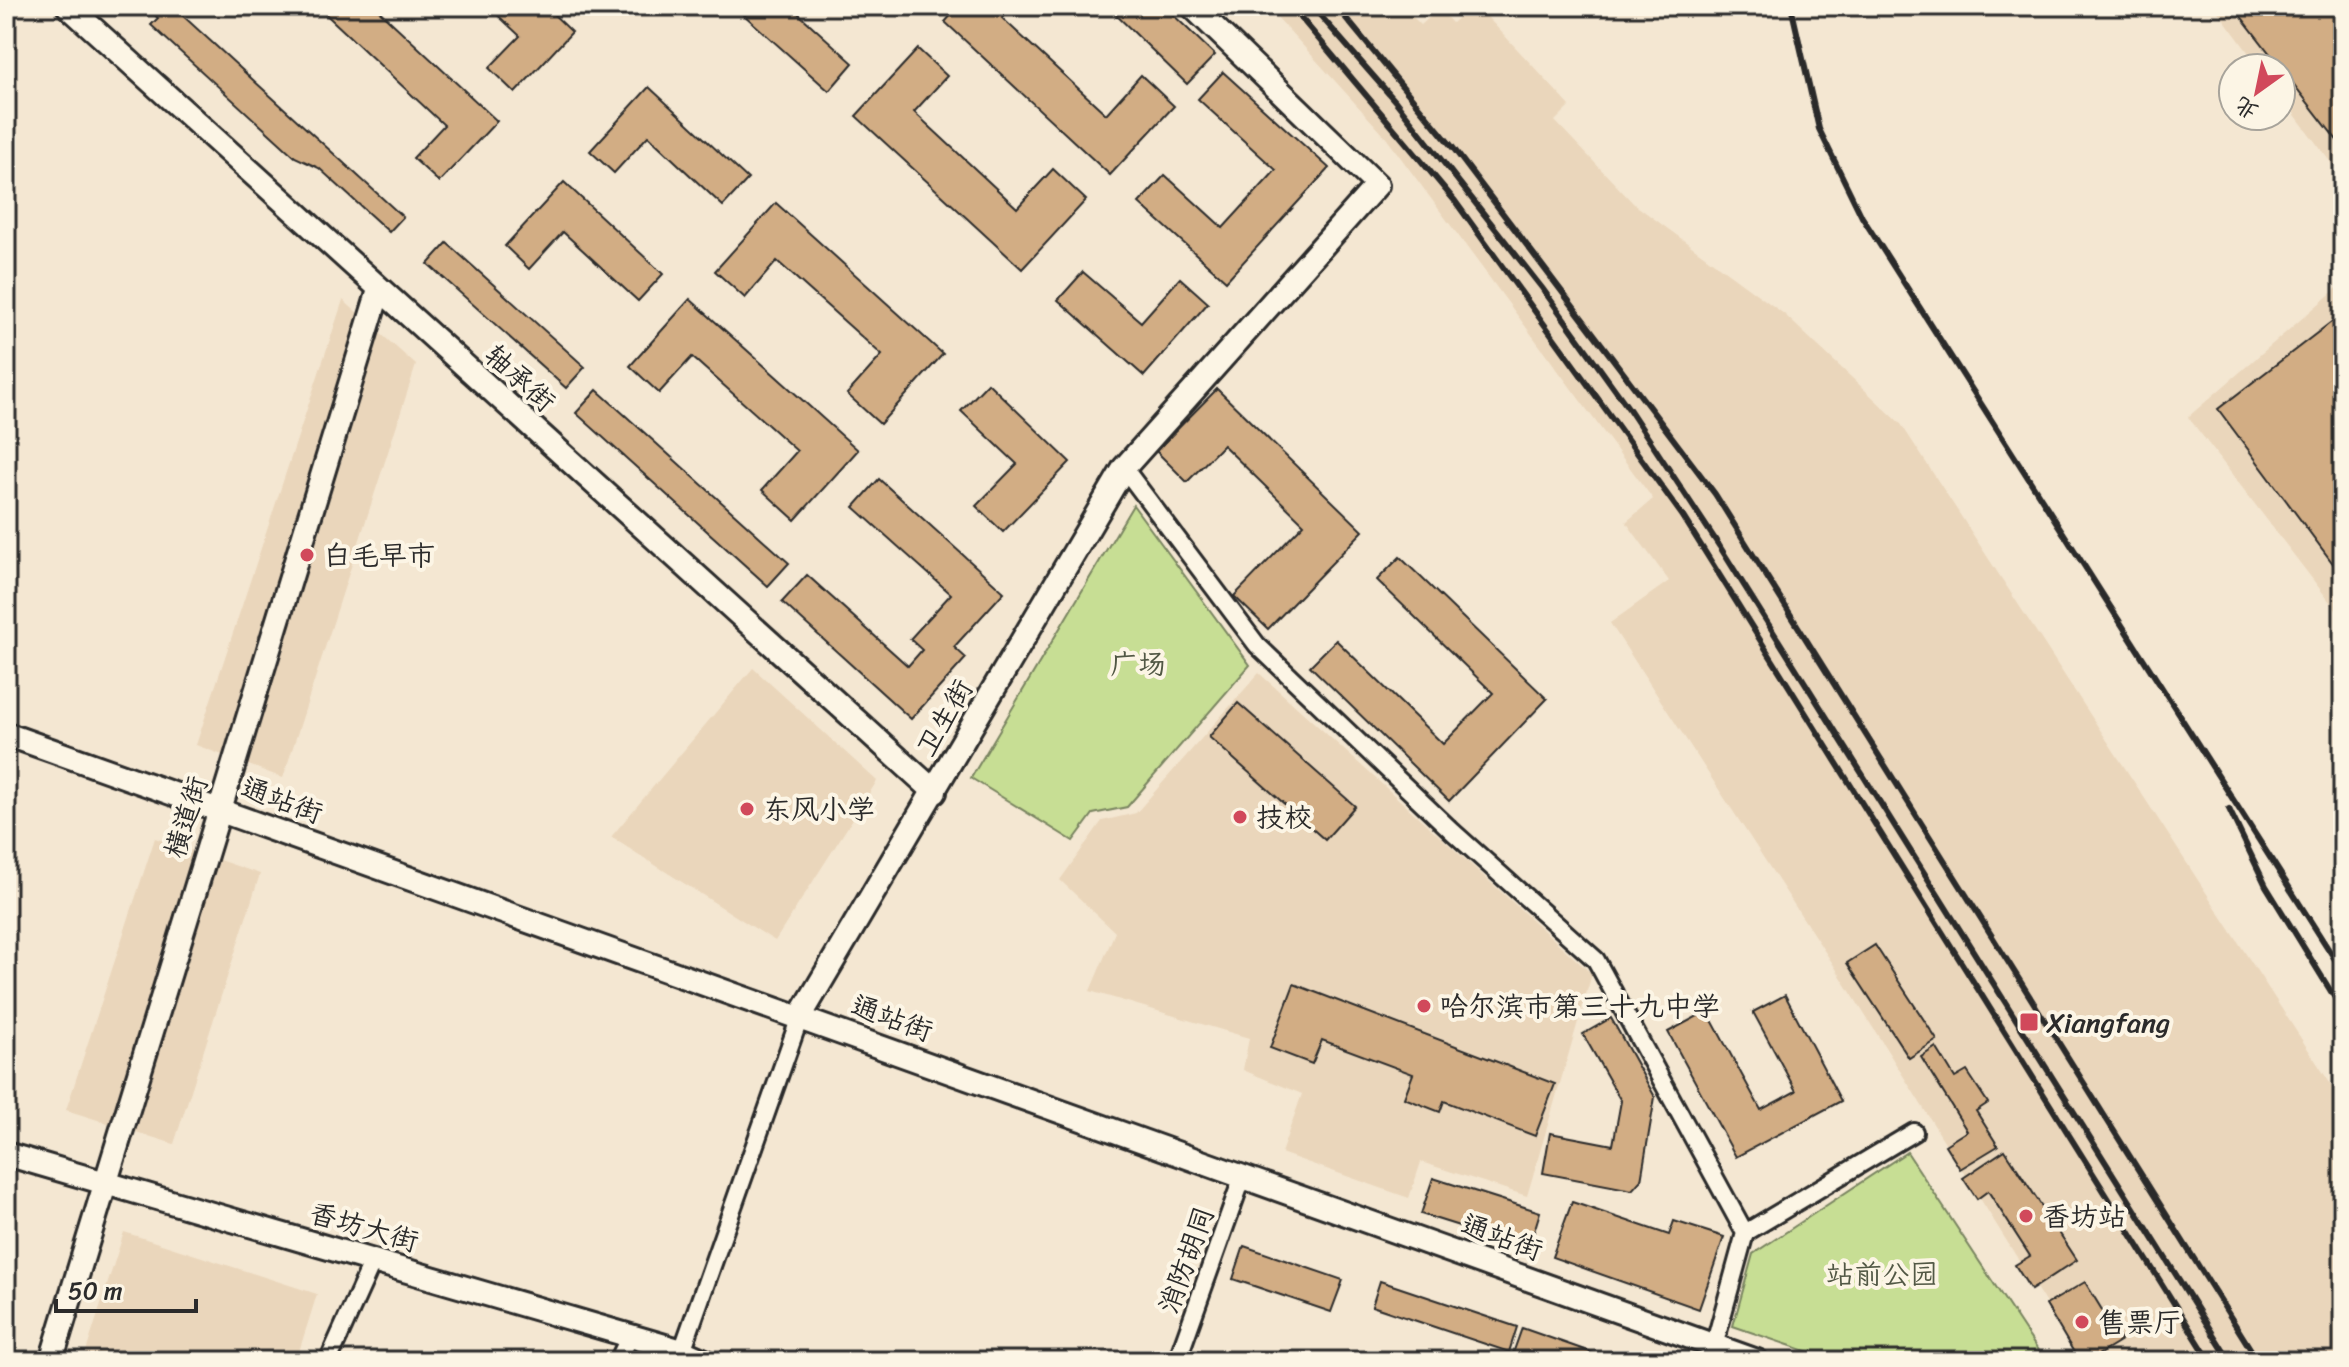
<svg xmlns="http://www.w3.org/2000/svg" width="2349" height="1367" font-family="Sriracha,'LXGW WenKai TC',sans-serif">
  <rect width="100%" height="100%" fill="#f4e7d2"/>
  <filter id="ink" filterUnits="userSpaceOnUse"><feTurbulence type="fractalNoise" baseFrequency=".0125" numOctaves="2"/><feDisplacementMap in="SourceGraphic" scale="16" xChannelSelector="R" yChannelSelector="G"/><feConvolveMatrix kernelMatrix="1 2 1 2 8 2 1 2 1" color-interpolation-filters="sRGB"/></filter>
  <g filter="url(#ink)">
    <g fill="#ead6bb">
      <polygon points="1267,6 1402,6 1421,25 1439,9 1452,23 1471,6 1477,6 1570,106 1555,121 1634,204 1784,314 1901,424 2343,1103 2343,1361 2082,1361 1833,964 1610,623 1669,581 1626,522 1653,499 1384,135"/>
      <polygon points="2214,6 2343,6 2343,179 2281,96 2281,68 2260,68"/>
      <polygon points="2343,283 2343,619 2188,417"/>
      <polygon points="343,300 416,365 283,778 196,745"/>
      <polygon points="753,668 877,781 775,941 611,837"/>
      <polygon points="1259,673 1592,974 1527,1196 1421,1162 1409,1198 1281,1153 1302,1094 1243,1070 1249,1038 1090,991 1115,932 1060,880 1102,821 1136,813"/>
      <polygon points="155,838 260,874 174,1144 66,1110"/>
      <polygon points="124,1232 317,1294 296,1361 83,1361"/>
    </g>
    <g fill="#c7de94" stroke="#798460" stroke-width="2">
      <polygon points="1133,505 1250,665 1127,807 1093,814 1073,841 971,778"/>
      <polygon points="1907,1152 2045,1361 1835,1361 1733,1326 1753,1254"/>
    </g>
    <g fill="#d2ad84" stroke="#2b2b2b" stroke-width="2">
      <polygon points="151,6 190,6 182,15 403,217 389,232 319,168 295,157 151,25 158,18 148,9"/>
      <polygon points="317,6 374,6 497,121 439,182 413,158 444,125"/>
      <polygon points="488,6 545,6 572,32 515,93 489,68 520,36"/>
      <polygon points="734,6 790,6 853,63 829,91"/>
      <polygon points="959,6 1014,6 1002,18 1106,114 1141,75 1174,106 1110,175 945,22"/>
      <polygon points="1107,6 1164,6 1215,55 1187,84"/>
      <polygon points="2233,6 2343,6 2343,148"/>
      <polygon points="918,49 947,76 914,112 1017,208 1053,169 1086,200 1022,269 856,116"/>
      <polygon points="1223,72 1329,168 1226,281 1139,203 1165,175 1223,228 1276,170 1198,99"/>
      <polygon points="649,87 748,179 723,206 648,136 614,173 590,151"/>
      <polygon points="564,182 663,274 638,301 563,232 529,269 505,246"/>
      <polygon points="776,203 943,354 880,424 847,394 882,355 777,261 745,298 715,271"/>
      <polygon points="447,243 585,367 566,388 428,264"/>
      <polygon points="1083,272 1141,322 1180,278 1208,303 1144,376 1058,300"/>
      <polygon points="690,299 858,450 795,520 762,490 797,451 692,357 659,393 630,366"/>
      <polygon points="2343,313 2343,577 2218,409"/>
      <polygon points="988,383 1070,462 1003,532 976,506 1017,464 961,411"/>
      <polygon points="1217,389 1363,531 1268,629 1234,596 1304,524 1223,445 1187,482 1156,451"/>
      <polygon points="597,390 789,563 768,586 576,413"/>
      <polygon points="879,479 1004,592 954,647 966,658 911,719 782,602 807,575 908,666 922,650 910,639 951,594 854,507"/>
      <polygon points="1400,557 1547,699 1449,801 1310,666 1336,640 1443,744 1493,693 1377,580"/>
      <polygon points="1238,703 1355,806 1325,840 1209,737"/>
      <polygon points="1875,945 1937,1040 1909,1058 1847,963"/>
      <polygon points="1294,984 1555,1084 1535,1136 1444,1101 1440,1112 1404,1098 1413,1074 1322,1040 1312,1064 1270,1048"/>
      <polygon points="1785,995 1841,1101 1736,1157 1668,1032 1707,1011 1761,1110 1796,1091 1753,1012"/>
      <polygon points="1611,1018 1655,1097 1641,1180 1632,1190 1543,1173 1550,1133 1613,1145 1621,1101 1583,1034"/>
      <polygon points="1936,1047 1955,1078 1967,1071 1988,1103 1976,1111 1998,1146 1960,1169 1945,1145 1967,1131 1921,1057"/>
      <polygon points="2005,1150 2077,1260 2031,1290 2015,1265 2030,1256 1988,1191 1977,1199 1963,1178"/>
      <polygon points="1433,1178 1540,1212 1529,1248 1421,1214"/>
      <polygon points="1572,1202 1669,1235 1674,1221 1724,1237 1699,1309 1552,1257"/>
      <polygon points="1244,1246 1343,1280 1331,1312 1233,1279"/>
      <polygon points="1380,1281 1517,1327 1509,1352 1372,1306"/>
      <polygon points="2085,1282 2121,1341 2088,1361 2079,1361 2046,1305"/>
      <polygon points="1522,1328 1613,1360 1612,1361 1511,1359"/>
    </g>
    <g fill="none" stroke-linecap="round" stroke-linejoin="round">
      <defs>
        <g id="street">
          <polyline points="1124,468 1257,645 1453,832 1596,960 1745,1233 1714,1346"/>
          <polyline points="1745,1233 1914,1132"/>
          <polyline points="682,1351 800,1017"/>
          <polyline points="328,1361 373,1261"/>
          <polyline points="618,1361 630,1336"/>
          <polyline points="1177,1361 1243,1176"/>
        </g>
        <g id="secondary">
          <polyline points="68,6 935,792"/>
          <polyline points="6,734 1757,1361"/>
          <polyline points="800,1017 1124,468 1377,185 1192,6"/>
          <polyline points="6,1154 682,1351 705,1361"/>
          <polyline points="51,1361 379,290"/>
        </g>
      </defs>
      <use href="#street" stroke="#2b2b2b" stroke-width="22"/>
      <use href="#secondary" stroke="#2b2b2b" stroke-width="28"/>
      <use href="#street" stroke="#fcf5e5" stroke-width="16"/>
      <use href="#secondary" stroke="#fcf5e5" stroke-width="22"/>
      <g stroke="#2b2b2b" stroke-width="6">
        <polyline points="1291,6 1455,201 1682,515 2210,1361"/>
        <polyline points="1312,6 1396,102 1542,288 1629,409 1720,547 2230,1361"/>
        <polyline points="1336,6 1454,149 1715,494 2258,1361"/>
        <polyline points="1791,6 1819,129 1862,217 2343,972"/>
        <polyline points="2229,809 2266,886 2343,1011"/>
      </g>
    </g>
  </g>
  <g fill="#d1495b" stroke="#fcf5e5" stroke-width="3">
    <circle cx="307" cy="555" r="8"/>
    <circle cx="747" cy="809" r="8"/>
    <circle cx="1240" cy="817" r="8"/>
    <circle cx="1424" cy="1006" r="8"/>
    <rect x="2019" y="1012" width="20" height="20" rx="4"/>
    <circle cx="2026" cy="1216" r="8"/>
    <circle cx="2082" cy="1322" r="8"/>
  </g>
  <g text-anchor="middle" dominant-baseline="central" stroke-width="8" stroke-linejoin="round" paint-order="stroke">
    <g font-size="28" fill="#2b2b2b" stroke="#fcf5e5">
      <text transform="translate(520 378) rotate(42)">轴承街</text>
      <text transform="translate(944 718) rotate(-60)">卫生街</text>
      <text transform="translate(282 800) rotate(20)">通站街</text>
      <text transform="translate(186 817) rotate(-73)">横道街</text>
      <text transform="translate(892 1018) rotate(20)">通站街</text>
      <text transform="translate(364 1227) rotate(16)">香坊大街</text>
      <text transform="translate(1502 1237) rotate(20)">通站街</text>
      <text transform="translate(1186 1260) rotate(-70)">消防胡同</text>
    </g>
    <g font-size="28" fill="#2b2b2b" stroke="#fcf5e5" text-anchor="start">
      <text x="323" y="555">白毛早市</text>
      <text x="763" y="809">东风小学</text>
      <text x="1256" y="817">技校</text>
      <text x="1440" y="1006">哈尔滨市第三十九中学</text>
      <text x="2047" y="1022">Xiangfang</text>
      <text x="2042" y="1216">香坊站</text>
      <text x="2098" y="1322">售票厅</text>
    </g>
    <g font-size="28" fill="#525845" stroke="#fcf5e5">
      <text x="1138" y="664">广场</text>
      <text x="1882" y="1274">站前公园</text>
    </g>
  </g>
  <rect width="2349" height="1367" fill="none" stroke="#fcf5e5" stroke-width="32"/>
  <rect x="16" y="16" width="2317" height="1335" fill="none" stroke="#2b2b2b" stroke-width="3" filter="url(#ink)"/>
  <g transform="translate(2257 92) rotate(213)"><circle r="38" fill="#fcf5e5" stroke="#a8a49b" stroke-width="2"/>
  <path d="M0-6L14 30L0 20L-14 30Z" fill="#d1495b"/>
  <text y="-12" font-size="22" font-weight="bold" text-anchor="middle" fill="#2b2b2b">北</text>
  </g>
  <path d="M56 1299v12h140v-12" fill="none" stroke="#2b2b2b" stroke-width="4"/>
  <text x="68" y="1299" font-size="24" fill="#2b2b2b" stroke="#fcf5e5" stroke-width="6" paint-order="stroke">50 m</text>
</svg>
